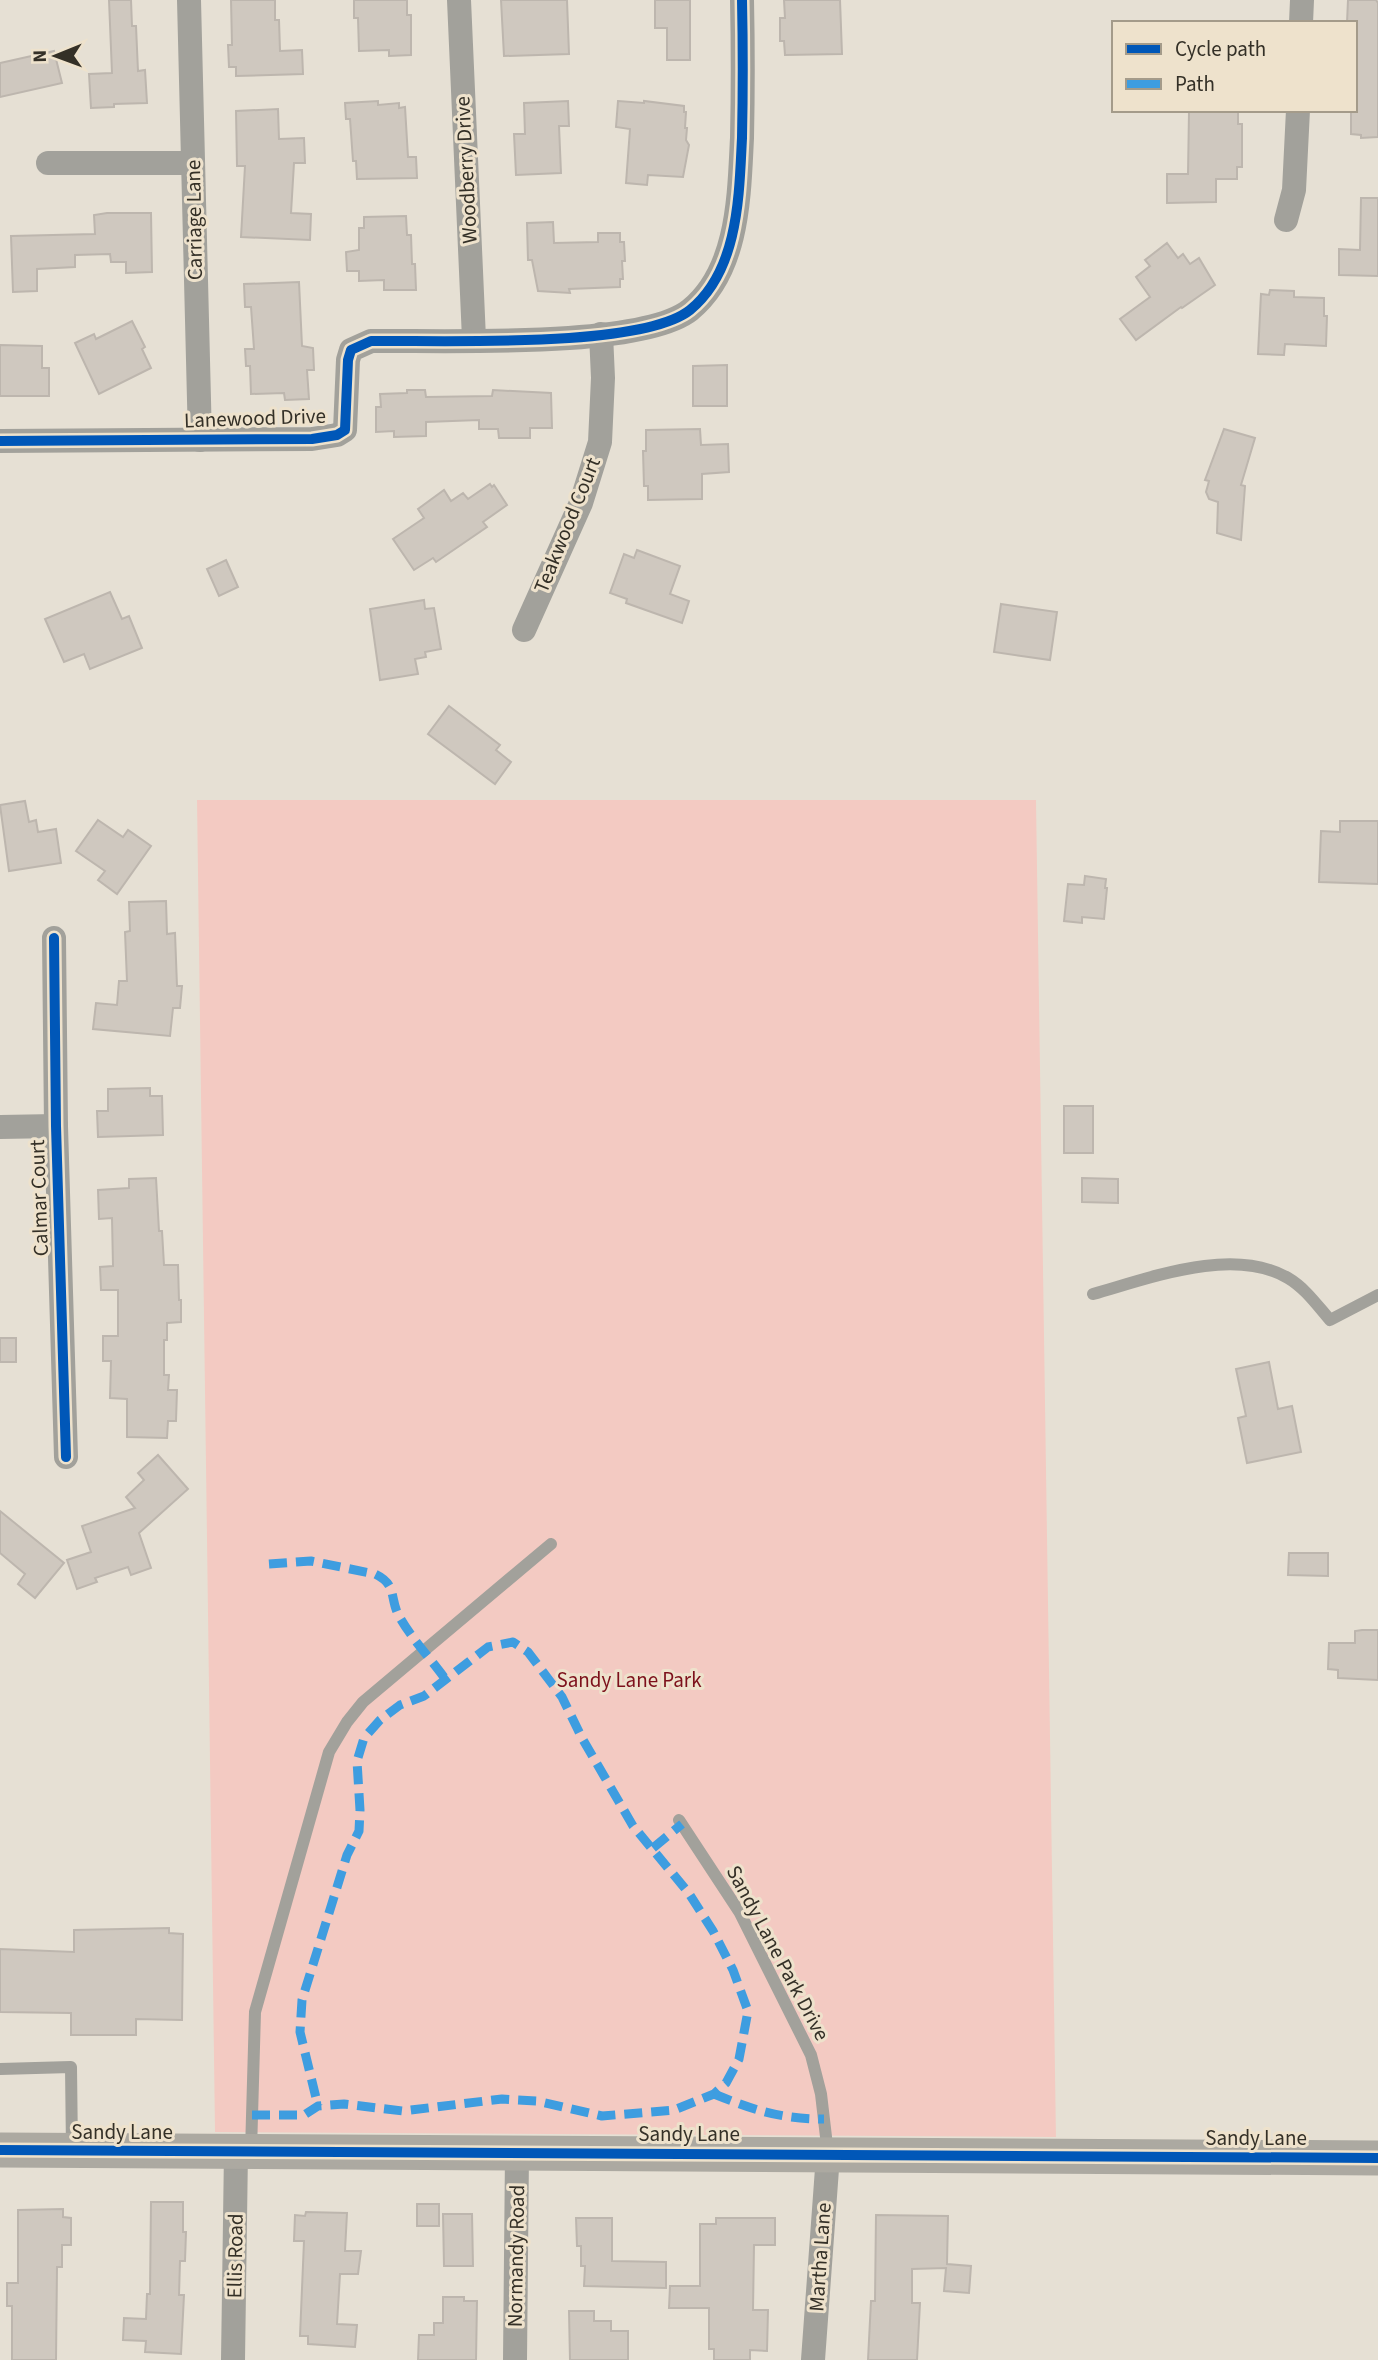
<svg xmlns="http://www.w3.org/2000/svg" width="1378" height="2360" font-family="'Source Sans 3',sans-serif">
  <rect width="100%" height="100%" fill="#e6e0d4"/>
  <polygon fill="#f3cac2" points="197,800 1036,800 1056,2137 215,2132"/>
  <g fill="#cfc8bf" stroke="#bdb6ae" stroke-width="2">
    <polygon points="109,0 131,0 132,26 136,26 138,71 145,70 147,103 114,104 114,107 91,108 89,74 112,73"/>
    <polygon points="231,0 275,0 275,20 279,20 280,51 302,50 303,74 236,76 236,67 229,67 228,45 232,45"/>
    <polygon points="354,0 407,0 407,15 411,15 411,55 389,56 389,50 359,51 358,18 354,18"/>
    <polygon points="501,0 567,0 569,54 504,56"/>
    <polygon points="655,0 690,0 690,60 667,60 667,28 655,28"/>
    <polygon points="784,0 840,0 842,54 785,55 784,41 780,41 780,18 785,18"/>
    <polygon points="1348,0 1376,0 1378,3 1378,137 1361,138 1361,135 1351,134 1351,110 1355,110 1355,23 1347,23"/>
    <polygon points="54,51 62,83 0,97 0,63"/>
    <polygon points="378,101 378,105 399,103 399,108 405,107 408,157 416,157 417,178 357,179 356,161 353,161 350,119 346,119 345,103"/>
    <polygon points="568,101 569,126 559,126 561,173 516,175 514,134 525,134 524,103"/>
    <polygon points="618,101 644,103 644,101 684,106 684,112 686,112 685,128 687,128 686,140 689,145 683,177 648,175 647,185 626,183 630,129 616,127"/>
    <polygon points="278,109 279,139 304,138 305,163 294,163 291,213 311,214 310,240 241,237 245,166 237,166 236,111"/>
    <polygon points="1238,111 1238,124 1242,124 1242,167 1237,167 1237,179 1216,179 1216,202 1167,203 1167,174 1188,174 1189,112"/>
    <polygon points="1361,198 1378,198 1378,276 1339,275 1339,249 1360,250"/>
    <polygon points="107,213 151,213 152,272 126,273 126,262 111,262 110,254 75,255 75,267 37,269 37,291 13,292 11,236 95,234 94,215"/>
    <polygon points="406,216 407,235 411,235 412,264 415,264 416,290 384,290 384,280 359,281 359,271 347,271 346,252 359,250 359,228 364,228 364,217"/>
    <polygon points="553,222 554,243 598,242 598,233 620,233 620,242 624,242 625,261 622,261 623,279 620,279 620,287 569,289 570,293 538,291 532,260 528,260 527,223"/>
    <polygon points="1167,243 1178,258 1183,254 1190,264 1199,258 1215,285 1182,308 1181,307 1136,340 1120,319 1150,297 1136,277 1150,266 1145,260"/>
    <polygon points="299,282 302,346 313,348 314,370 307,370 309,399 285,400 284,393 251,394 250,366 246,366 245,349 254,349 251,307 245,307 244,284"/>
    <polygon points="1270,290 1294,291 1294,297 1324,298 1324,316 1327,316 1326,346 1285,344 1284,355 1258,354 1261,294 1269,295"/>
    <polygon points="132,321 145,347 142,349 151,368 99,394 75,343 94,334 96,339"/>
    <polygon points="0,345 42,346 42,368 49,368 49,396 0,396"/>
    <polygon points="727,365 727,406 693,406 693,366"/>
    <polygon points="407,390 425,390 426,397 492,396 493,390 551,393 552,428 530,428 530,438 499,438 498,429 479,429 479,420 426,422 426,436 394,437 394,431 376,432 376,407 381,407 380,394 407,393"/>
    <polygon points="700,429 701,445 728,444 729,472 702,474 702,499 648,500 648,486 644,486 643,451 646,451 646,430"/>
    <polygon points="1224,429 1255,438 1241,485 1245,486 1241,540 1217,533 1218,502 1209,499 1206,492 1209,481 1205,480"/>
    <polygon points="490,484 492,487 494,485 507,505 483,522 487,527 436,562 433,558 414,570 393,539 424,518 418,509 444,490 451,501 463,493 468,499"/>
    <polygon points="637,550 680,566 670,594 689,601 682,623 626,603 627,599 610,593 624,554 634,558"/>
    <polygon points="226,560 238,587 219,596 207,569"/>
    <polygon points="110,592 122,619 129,616 142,648 90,669 84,654 64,662 45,619"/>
    <polygon points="424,600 425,609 434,608 441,649 425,652 426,657 415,659 418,674 380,680 370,609"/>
    <polygon points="1001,604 1057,612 1050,660 994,652"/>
    <polygon points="449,706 500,745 496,750 511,762 495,784 428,734"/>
    <polygon points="25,801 29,822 36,820 38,832 56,829 61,863 9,871 0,805"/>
    <polygon points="98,820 123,837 128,830 151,846 117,894 98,880 105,871 76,851"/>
    <polygon points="1340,821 1378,821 1378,884 1319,882 1321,831 1340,832"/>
    <polygon points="1085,876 1106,879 1105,888 1107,888 1104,919 1082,917 1082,923 1064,921 1068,884 1084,885"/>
    <polygon points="166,901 167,934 175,933 177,986 182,986 180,1008 173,1008 170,1036 93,1029 96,1003 117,1005 119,981 127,981 125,932 130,931 129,902"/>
    <polygon points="150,1088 150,1096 162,1096 163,1135 98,1137 97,1111 108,1111 108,1089"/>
    <rect x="1064" y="1106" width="29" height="47"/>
    <polygon points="156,1178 159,1231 162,1231 164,1265 178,1265 179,1300 181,1300 181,1322 167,1323 167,1340 164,1340 164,1375 169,1375 168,1390 177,1390 176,1421 168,1421 167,1438 127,1437 127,1399 110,1398 111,1361 103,1361 103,1336 118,1336 118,1290 101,1290 100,1267 113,1266 112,1218 99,1219 98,1190 129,1188 129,1179"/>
    <polygon points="1082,1178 1118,1179 1118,1203 1082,1202"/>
    <rect x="0" y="1338" width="16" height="24"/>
    <polygon points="1269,1362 1278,1409 1292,1406 1301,1452 1247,1463 1238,1418 1246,1416 1236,1369"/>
    <polygon points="158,1455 188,1489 139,1533 151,1568 131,1575 128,1567 95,1578 97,1582 77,1589 67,1560 91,1552 82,1526 135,1508 126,1497 144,1480 138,1473"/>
    <polygon points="0,1511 64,1563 35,1598 18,1584 25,1574 0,1553"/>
    <polygon points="1289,1553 1328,1553 1328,1576 1288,1575"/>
    <polygon points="1362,1630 1378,1630 1378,1680 1338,1678 1338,1670 1328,1669 1329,1643 1355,1643 1355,1631"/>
    <polygon points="169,1928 169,1933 183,1934 182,2020 136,2019 136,2035 71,2035 71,2013 0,2012 0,1949 74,1952 74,1930"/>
    <polygon points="151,2202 183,2202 183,2232 186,2232 185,2261 180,2261 179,2295 184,2295 181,2354 145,2352 146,2341 123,2340 124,2318 146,2319 147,2294 150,2294"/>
    <rect x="417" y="2204" width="22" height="22"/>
    <polygon points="63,2209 63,2217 71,2218 71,2245 62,2245 62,2267 57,2267 56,2360 12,2360 12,2306 7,2306 7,2283 18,2283 18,2210"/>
    <polygon points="306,2212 347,2213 345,2251 361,2251 358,2274 340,2274 337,2324 357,2325 355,2347 308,2344 308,2336 300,2336 304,2241 294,2241 295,2215 305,2216"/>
    <polygon points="443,2214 472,2214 473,2266 444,2266"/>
    <polygon points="876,2215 948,2216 947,2264 971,2266 969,2293 944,2291 946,2268 912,2269 912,2303 920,2303 917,2360 868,2360 871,2301 875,2301"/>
    <polygon points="576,2218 612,2218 612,2261 666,2262 666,2288 584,2286 585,2266 581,2266 581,2246 577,2246"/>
    <polygon points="716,2218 775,2218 775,2245 754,2245 753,2310 768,2310 767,2351 750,2350 750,2360 714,2360 714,2349 709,2349 709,2308 669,2308 670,2286 700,2286 700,2224 716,2224"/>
    <polygon points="443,2297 464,2297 464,2301 477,2301 476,2360 418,2360 419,2335 434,2335 434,2323 443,2323"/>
    <polygon points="569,2311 594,2311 594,2321 611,2321 611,2331 628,2331 628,2360 570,2360"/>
  </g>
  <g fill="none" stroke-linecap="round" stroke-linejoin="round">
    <g stroke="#a2a19b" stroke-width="12">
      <path d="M 1093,1294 C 1150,1278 1233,1246 1288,1278 C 1305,1288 1317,1305 1330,1320 L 1378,1295"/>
      <polyline points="679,1820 740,1913 811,2055 821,2094 828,2154"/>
      <polyline points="0,2069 71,2067 72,2150"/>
      <polyline points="251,2151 255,2012 329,1752 347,1722 363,1702 551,1544"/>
    </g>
    <g stroke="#a2a19b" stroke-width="24">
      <polyline points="189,0 200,440"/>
      <polyline points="459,0 474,339"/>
      <polyline points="1301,23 1302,0"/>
      <polyline points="48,163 193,163"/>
      <polyline points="1286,220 1294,190 1298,110"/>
      <path d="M 0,441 L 312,439 L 337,435 L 345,430 L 348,360 L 351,350 L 371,341 C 439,340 641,349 690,310 C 739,270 739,195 742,138 C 743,92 743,46 742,0"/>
      <polyline points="524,630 581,503 600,442 603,378 601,334"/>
      <polyline points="54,938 56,1126 66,1457"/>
      <polyline points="0,1127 56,1126"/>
      <polyline points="233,2360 236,2151"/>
      <polyline points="515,2360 517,2153"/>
      <polyline points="813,2360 828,2155"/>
    </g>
    <polyline stroke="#aca9a1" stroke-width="35" points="0,2150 1378,2158"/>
    <g stroke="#3e9de0" stroke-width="9" stroke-dasharray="18 9" stroke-linecap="butt">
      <path d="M 269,1564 L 311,1561 L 375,1574 C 398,1585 389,1598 399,1616 C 411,1638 431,1659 446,1680"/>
      <polyline points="653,1848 682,1824"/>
      <path d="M 714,2094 C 754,2110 780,2119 824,2119"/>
      <polyline points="252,2115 304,2115 318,2106 344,2104 403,2111 502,2099 537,2101 602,2116 674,2110 714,2094 726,2083 739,2059 748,2011 733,1970 713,1931 688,1892 633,1826 582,1738 562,1697 528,1652 513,1642 488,1647 424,1696 400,1705 380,1720 364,1738 357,1761 360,1810 359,1831 347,1855 302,2000 300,2032 318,2106"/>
    </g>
    <defs>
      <g id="cycleway">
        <path d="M 0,441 L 312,439 L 337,435 L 345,430 L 348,360 L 351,350 L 371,341 C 439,340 641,349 690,310 C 739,270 739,195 742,138 C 743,92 743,46 742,0"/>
        <polyline points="54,938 56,1126 66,1457"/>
        <polyline points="0,2150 1378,2158"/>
      </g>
    </defs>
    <use href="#cycleway" stroke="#eee2cc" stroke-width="15"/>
    <use href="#cycleway" stroke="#0057b8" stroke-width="10"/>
  </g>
  <g text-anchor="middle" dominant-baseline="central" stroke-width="6" stroke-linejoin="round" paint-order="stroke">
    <g font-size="21" fill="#343027" stroke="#eee2cc">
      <text transform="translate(466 170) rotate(-93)">Woodberry Drive</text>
      <text transform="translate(194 220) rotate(-91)">Carriage Lane</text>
      <text transform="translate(255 418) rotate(-2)">Lanewood Drive</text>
      <text transform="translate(567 525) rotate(-68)">Teakwood Court</text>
      <text transform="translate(39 1198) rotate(-92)">Calmar Court</text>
      <text transform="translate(778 1953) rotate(62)">Sandy Lane Park Drive</text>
      <text x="122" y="2132">Sandy Lane</text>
      <text x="689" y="2134">Sandy Lane</text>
      <text x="1256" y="2138">Sandy Lane</text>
      <text transform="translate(235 2256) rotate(-89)">Ellis Road</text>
      <text transform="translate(516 2256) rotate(-89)">Normandy Road</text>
      <text transform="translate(820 2257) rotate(-86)">Martha Lane</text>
    </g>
    <g font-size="21" fill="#7d111b" stroke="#eee2cc">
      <text x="629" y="1680">Sandy Lane Park</text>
    </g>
  </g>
  <rect x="1112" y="21" width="245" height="91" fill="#eee2cc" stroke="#a49b8a" stroke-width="2"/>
  <rect x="1126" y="44" width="35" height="10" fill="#0057b8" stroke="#a49b8a" stroke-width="2"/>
  <text x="1175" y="56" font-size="21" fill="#343027">Cycle path</text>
  <rect x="1126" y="79" width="35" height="10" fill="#3e9de0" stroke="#a49b8a" stroke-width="2"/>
  <text x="1175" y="91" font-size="21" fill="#343027">Path</text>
  <g transform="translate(56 56) rotate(269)" stroke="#eee2cc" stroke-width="5" paint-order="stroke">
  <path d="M0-5L12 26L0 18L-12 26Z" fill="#343027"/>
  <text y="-10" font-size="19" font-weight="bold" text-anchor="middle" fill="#343027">N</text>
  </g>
</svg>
